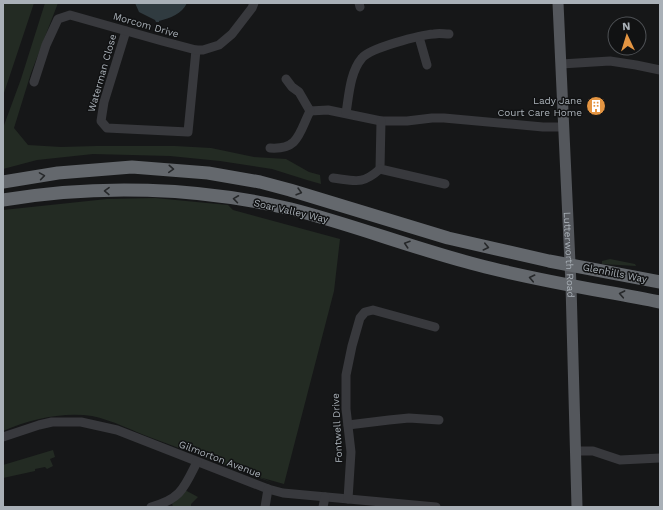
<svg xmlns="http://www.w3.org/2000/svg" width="663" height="510" font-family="'Work Sans',sans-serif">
  <rect width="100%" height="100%" fill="#161718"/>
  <g fill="#232b23">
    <polygon points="3,3 34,3 3,96"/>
    <polygon points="45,3 58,3 31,73 14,128 28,145 61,147 96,146 175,146 211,148 254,157 286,159 309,172 320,175 321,184 307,180 272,169 220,161 170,156 93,154 37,160 3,169 3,128 21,79"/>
    <path d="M 155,198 L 228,205 L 233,210 L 340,239 L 334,291 L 284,484 L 259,477 L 274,483 C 233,469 193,453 152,438 C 133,431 112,420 92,416 C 62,412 31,419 3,431 L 3,210 L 107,199 Z"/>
    <polygon points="610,259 635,264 636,266 602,264 602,261"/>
    <polygon points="53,450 55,457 50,459 53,466 47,469 45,467 35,469 35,471 3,478 3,465"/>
    <polygon points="183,489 198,497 191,504 191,507 173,507 171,499"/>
  </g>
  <path fill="#303b40" d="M 135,3 L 187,3 C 182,14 170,18 159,21 L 159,22 L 156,22 L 155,20 L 139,12 Z"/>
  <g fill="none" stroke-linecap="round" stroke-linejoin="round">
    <g stroke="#38393d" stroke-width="9">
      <polyline points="359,3 360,7"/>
      <polyline points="126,31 104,102 101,121 107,128 188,132 196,50"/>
      <polyline points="419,37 427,65"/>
      <polyline points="561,64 610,61 636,65 660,70"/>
      <polyline points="286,79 292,87 299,92 310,111 328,110 381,121 407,121 432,118 444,118 543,127 564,127"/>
      <polyline points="34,82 46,45 58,19 70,15 162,41 196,50 203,50 219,45 232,34 252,8 254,3"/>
      <path d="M 346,113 C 349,95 350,72 362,58 C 370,48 420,35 434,34 C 439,33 444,34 449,34"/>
      <polyline points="381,121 380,169 445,184"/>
      <path d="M 270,148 C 299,150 299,133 310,111"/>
      <path d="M 333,178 C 356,181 362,185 380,169"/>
      <polyline points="348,425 389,420 409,418 439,420"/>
      <polyline points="3,437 39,425 52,422 81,422 117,430 268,489 283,493 436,507"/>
      <polyline points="576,451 593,451 620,460 660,458"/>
      <polyline points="348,499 351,452 346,409 346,375 352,346 360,318 365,312 373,310 435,327"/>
      <path d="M 151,507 C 181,499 184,488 197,462"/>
      <polyline points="265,507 268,489"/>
      <polyline points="323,507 325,497"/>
    </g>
    <path stroke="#54575c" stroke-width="11" id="s1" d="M 558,3 L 571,285 L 577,507"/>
    <g stroke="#64686d" stroke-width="13">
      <polyline points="3,182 58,173 132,167 208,173 260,182 290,190 448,238 549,261 660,282"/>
      <path d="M 3,200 C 97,184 198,187 291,209 C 354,225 415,249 478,265 C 538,281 599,290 660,302"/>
    </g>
  </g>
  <defs><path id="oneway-chevron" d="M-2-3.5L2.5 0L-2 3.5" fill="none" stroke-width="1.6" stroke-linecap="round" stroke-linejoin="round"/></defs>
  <g stroke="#26282a">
    <use href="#oneway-chevron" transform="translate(171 169) rotate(4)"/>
    <use href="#oneway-chevron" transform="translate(42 176) rotate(-9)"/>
    <use href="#oneway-chevron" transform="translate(107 191) rotate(-179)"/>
    <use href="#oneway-chevron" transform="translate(299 192) rotate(16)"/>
    <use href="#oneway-chevron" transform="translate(236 199) rotate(-172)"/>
    <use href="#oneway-chevron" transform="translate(407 244) rotate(-162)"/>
    <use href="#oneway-chevron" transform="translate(486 247) rotate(13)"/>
    <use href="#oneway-chevron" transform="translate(532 278) rotate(-168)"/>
    <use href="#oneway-chevron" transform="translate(622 294) rotate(-169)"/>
  </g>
  <defs>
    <symbol id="building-disc" viewBox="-11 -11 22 22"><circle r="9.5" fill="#e49542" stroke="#111213"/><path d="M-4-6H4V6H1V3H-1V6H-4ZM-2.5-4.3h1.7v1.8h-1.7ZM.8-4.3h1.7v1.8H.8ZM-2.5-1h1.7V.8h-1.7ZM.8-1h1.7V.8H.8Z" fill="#fff"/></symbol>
  </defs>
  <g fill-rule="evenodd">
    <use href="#building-disc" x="585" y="95" width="22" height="22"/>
  </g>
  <g text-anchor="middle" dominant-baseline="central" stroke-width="3" stroke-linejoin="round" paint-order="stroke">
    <g font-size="10" fill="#a9b0b7" stroke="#111213">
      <text transform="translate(146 25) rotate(16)">Morcom Drive</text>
      <text transform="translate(102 73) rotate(-74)">Waterman Close</text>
      <text transform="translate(291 211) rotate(13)">Soar Valley Way</text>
      <text stroke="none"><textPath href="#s1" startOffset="252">Lutterworth Road</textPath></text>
      <text transform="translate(615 273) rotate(11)">Glenhills Way</text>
      <text transform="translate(337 428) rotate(-93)">Fontwell Drive</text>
      <text transform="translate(220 459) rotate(21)">Gilmorton Avenue</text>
    </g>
    <g font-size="10" fill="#a9b0b7" stroke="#111213" text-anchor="end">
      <text x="582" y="100">Lady Jane<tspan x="582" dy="12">Court Care Home</tspan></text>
    </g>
  </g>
  <rect width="663" height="510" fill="none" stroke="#a9b0b7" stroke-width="8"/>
  <g transform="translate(627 36) rotate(356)"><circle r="19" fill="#111213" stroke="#4e5155"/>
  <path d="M0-3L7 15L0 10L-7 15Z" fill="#e49542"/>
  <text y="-6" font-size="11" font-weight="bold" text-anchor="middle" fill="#a9b0b7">N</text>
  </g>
</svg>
